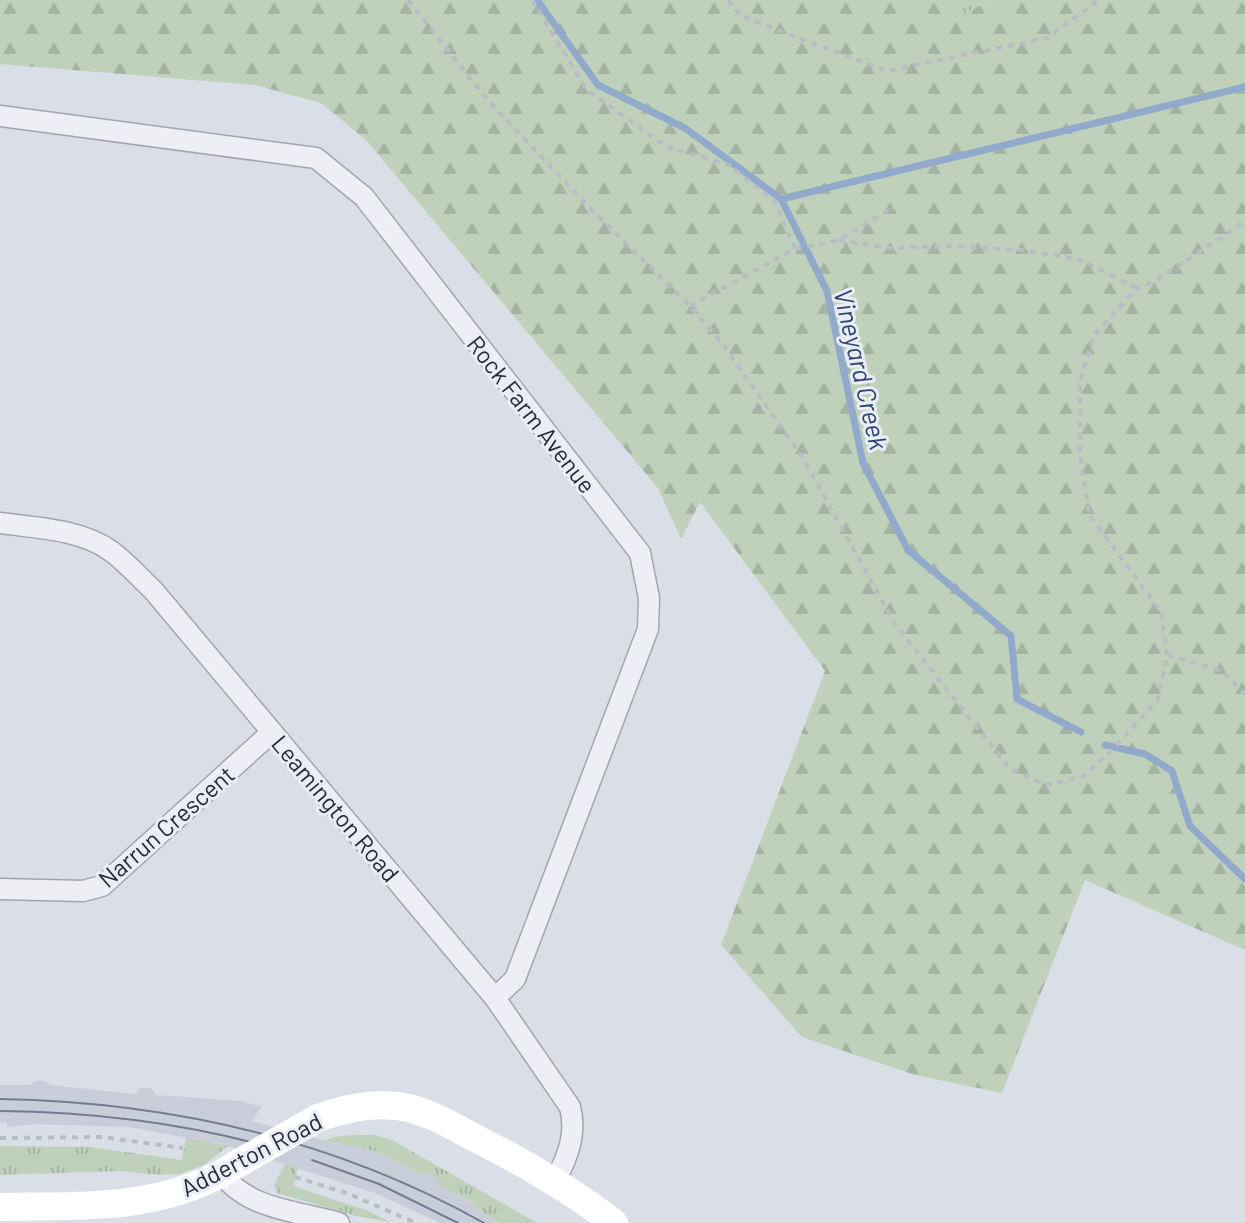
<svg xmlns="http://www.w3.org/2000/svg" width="1245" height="1223" font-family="Barlow,sans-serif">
  <defs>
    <pattern id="grass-tufts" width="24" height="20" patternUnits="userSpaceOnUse" patternTransform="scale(2)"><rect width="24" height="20" fill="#bfd1bb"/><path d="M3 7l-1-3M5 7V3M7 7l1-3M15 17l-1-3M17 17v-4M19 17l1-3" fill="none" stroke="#a4b4a2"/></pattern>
    <pattern id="forest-firs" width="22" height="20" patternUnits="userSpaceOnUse" patternTransform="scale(2)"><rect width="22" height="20" fill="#bfd1bb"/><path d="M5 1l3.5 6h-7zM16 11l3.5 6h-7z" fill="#a4b4a2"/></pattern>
  </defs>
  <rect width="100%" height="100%" fill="#dadee7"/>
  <polygon fill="#c8cdd9" points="35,1081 45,1081 50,1085 135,1094 141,1088 151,1088 157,1095 240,1101 262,1106 252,1121 325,1141 375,1151 423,1177 425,1172 438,1178 436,1183 475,1204 474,1208 498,1223 440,1223 375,1193 228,1146 129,1127 37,1124 7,1127 7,1122 0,1123 0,1085 30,1085"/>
  <g fill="url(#grass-tufts)">
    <polygon points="929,0 989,0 961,16"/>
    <polygon points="354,1135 375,1135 392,1140 537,1223 499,1223 473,1207 475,1203 435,1183 437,1178 426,1172 424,1177 375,1151 325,1141 334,1137"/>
    <polygon points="186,1138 228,1146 204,1165 180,1174 157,1175 122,1171 0,1175 0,1146 90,1147 182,1160"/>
    <polygon points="285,1164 298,1167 293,1186 366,1210 390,1222 356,1216 277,1193 274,1185"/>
  </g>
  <polygon fill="url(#forest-firs)" points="0,0 929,0 961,16 989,0 1245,0 1245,950 1085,880 1002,1093 915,1075 802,1037 721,945 825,671 700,502 681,539 658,488 366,140 321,103 255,85 0,64"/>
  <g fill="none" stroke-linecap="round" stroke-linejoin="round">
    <g stroke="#91a9cb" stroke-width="7">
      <polyline points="537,0 598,85 685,128 781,199 827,291 863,463 908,550 1011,636 1017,699 1081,732"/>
      <polyline points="781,199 1245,87"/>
      <polyline points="1105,745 1145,754 1172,771 1190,826 1245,879"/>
    </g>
    <defs>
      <g id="street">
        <polyline points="0,116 316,158 364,197 640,553 649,598 648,629 515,979 495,998"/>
        <path d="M 0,523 C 36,528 80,529 111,551 C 126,562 139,577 153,590 L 495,998 L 570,1107 C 577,1134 568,1156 555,1181"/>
        <polyline points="0,889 83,891 102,886 272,732"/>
        <path d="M 222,1174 C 249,1210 298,1211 339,1223"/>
      </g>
    </defs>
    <use href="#street" stroke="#a0a5b1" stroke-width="23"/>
    <g stroke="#b9bcc5" stroke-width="4" stroke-dasharray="6 6" stroke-linecap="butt">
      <polyline points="408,0 485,97 589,207 690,306 722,343 804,460 895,624 1010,769 1046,785 1084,776 1117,745 1158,699 1167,655 1222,671 1245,694"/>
      <polyline points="532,0 586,89 665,146 729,165 775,202 795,249"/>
      <polyline points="728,0 741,16 887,71 1047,38 1099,0"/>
      <polyline points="839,240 889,248 950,246 1021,250 1079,259 1137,288"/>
      <polyline points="690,306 795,249 839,240 893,207"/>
      <polyline points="1167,655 1161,612 1089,514 1080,455 1080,381 1094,335 1137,288 1153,282 1236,228 1245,219"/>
      <polyline points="0,1138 102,1137 183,1148"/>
      <polyline points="295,1177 349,1194 416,1223"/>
    </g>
    <use href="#street" stroke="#edeff5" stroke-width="20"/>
    <g stroke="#fff" stroke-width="28">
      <path d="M 318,1118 C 344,1109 369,1103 397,1106 C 423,1109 448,1123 471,1136 C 521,1161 569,1188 614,1223"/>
      <path d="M 0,1207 C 85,1205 164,1212 239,1163"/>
    </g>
    <g stroke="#737c91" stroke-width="2">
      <path d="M 0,1099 C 172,1102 334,1139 484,1223"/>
      <path d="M 0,1111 C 92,1112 185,1123 273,1148"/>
      <polyline points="312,1160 379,1184 458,1223"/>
    </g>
    <polyline stroke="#fff" stroke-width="28" points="239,1163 318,1118"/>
  </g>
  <g text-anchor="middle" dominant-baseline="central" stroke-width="6" stroke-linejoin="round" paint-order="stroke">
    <g font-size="24" fill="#242b3d" stroke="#eaedf4">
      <text transform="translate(532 414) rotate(52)">Rock Farm Avenue</text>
      <text transform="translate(336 808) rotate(50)">Leamington Road</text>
      <text transform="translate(166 826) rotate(-41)">Narrun Crescent</text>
      <text transform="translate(251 1154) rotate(-27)">Adderton Road</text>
    </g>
    <g font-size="26" font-style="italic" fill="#2b4674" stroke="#eaedf4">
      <text transform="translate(862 369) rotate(77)">Vineyard Creek</text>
    </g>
  </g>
</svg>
